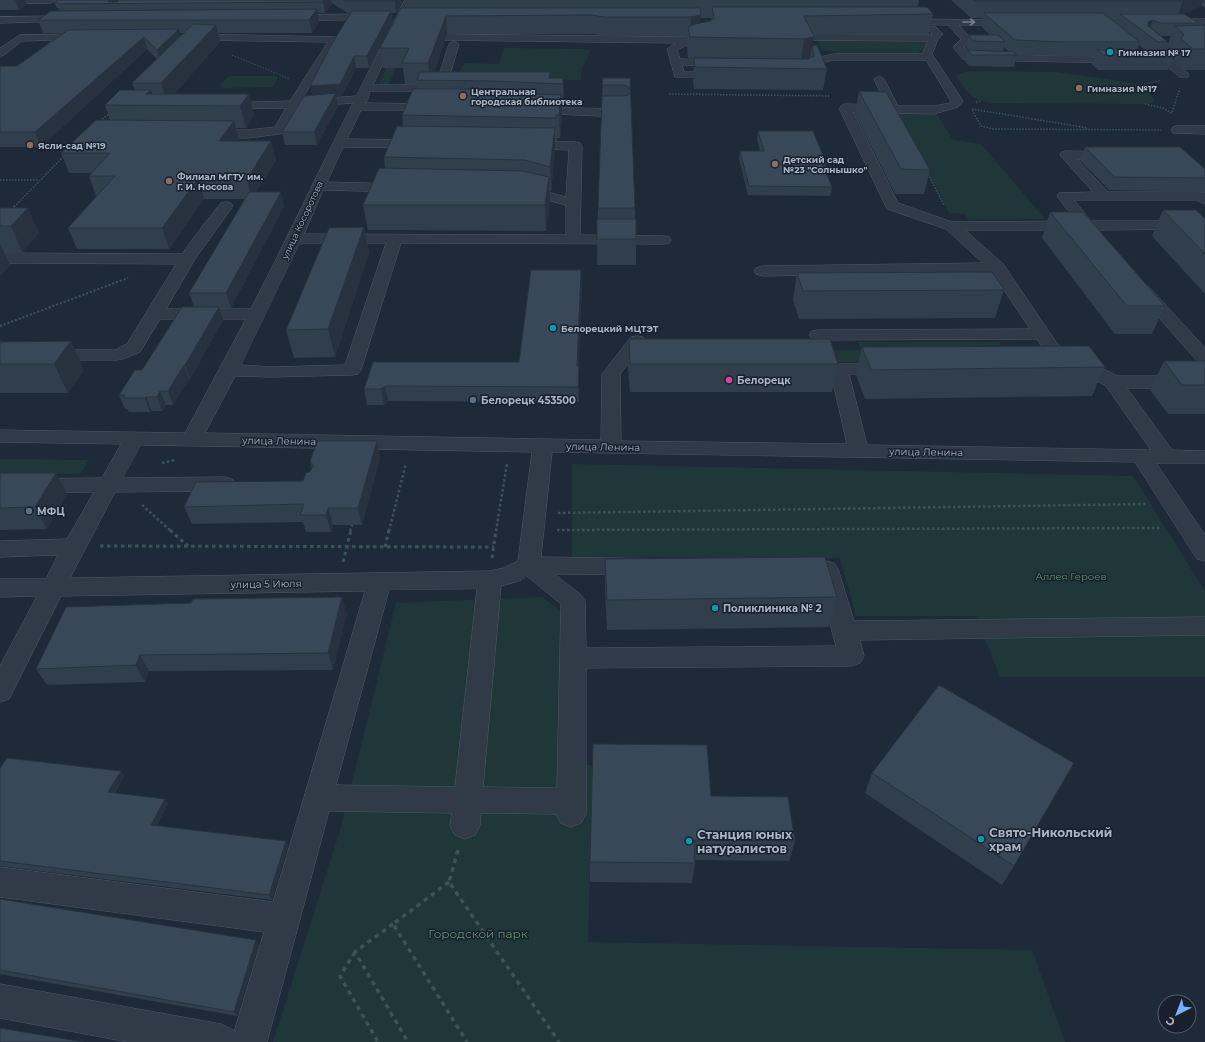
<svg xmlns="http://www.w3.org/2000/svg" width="1205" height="1042" font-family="Montserrat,sans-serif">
  <rect width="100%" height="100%" fill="#1e2a38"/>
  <g fill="#203739">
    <polygon points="816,40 929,41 918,54 837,54 836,51 824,51"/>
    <polygon points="504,48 584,49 590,51 585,63 582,66 581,80 457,78 464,63 499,64"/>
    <polygon points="386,68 396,68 388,86 378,86"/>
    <path d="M 970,71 L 1056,72 L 1127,82 L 1141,85 L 1154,99 L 1153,103 L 1145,104 L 992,103 C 969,98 969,95 956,76 L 961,73 Z"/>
    <polygon points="231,76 275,76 278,78 273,86 270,87 223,88 220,86 226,78"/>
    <polygon points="894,109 934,110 953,140 981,144 1045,219 968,219 965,214 949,213"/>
    <polygon points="858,342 999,342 1013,365 860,369 857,362 819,362 811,350 861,350"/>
    <polygon points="0,459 89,460 80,474 0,474"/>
    <polygon points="572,464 1133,476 1205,591 1205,677 1000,677 976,616 856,616 840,558 572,557"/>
    <polygon points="542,597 567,616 564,764 593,765 588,942 1032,950 1065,1042 273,1042 341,827 396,603"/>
  </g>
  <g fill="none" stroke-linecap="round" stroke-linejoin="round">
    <defs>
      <g id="minor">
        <polygon points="0,0 55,0 51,3 0,4"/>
        <path d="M 405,0 L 413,0 L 373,85 L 436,85 L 449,44 L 454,41 L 459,44 L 447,85 L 452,86 L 454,88 L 448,91 L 370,91 L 368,99 L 365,103 L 435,104 L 439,105 L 441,107 L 439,109 L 435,110 L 361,110 L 347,139 L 418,140 L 422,141 L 424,144 L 422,147 L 418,148 L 343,147 L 327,182 L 401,184 L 406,185 L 408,188 L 406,191 L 401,192 L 323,190 L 304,234 L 566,235 L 566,205 L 516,192 L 514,189 L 516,186 L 521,185 L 566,197 L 569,150 L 521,148 L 519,145 L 521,142 L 525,141 L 576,142 L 580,143 L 582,146 L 580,235 L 664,236 L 669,237 L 671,240 L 669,243 L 664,244 L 401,243 L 361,370 L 358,374 L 352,375 L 272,377 L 235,376 L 205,433 L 601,440 L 602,374 L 631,337 L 637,336 L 643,337 L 646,341 L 620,374 L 621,441 L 847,444 L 830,369 L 833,365 L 839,364 L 887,364 L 893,365 L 896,369 L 893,373 L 887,374 L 849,374 L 867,445 L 1151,450 L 1106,386 L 1046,353 L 1037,339 L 818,340 L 812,339 L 809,335 L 812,331 L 818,330 L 1030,329 L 992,272 L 762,276 L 756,274 L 754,271 L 756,268 L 762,266 L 983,263 L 946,229 L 887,209 L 839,108 L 841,106 L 845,104 L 886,105 L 874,79 L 879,76 L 884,79 L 898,106 L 934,106 L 950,103 L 951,101 L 926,60 L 834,60 L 801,67 L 796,64 L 797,62 L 834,54 L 922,54 L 928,41 L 783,40 L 778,37 L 783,34 L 931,35 L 932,34 L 928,29 L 933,26 L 936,27 L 943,34 L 938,39 L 932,54 L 963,101 L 958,107 L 934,114 L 853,112 L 898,203 L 952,222 L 1076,221 L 1057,196 L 1059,193 L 1093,192 L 1060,155 L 1061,152 L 1066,151 L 1117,152 L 1118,155 L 1117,158 L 1112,159 L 1077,159 L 1108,192 L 1200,192 L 1205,193 L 1205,204 L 1197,200 L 1074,200 L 1091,221 L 1205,221 L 1205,229 L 1098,230 L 1101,235 L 1099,238 C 1090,240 1088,237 1082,230 L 965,230 L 1003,264 L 1058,345 L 1117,376 L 1205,376 L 1205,388 L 1127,388 L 1172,450 L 1205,451 L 1205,463 L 1156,463 L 1205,535 L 1205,561 L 1197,559 L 1135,462 L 552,452 L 541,557 L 826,561 L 834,563 L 838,569 L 854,621 L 1205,617 L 1205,635 L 860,640 L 864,656 L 860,663 L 851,666 L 586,668 L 586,814 L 581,823 L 571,827 L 561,823 L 556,814 L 481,813 L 480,825 L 475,835 L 465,839 L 455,835 L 450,825 L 452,813 L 329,811 L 267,1042 L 128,1042 L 0,1018 L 0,984 L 221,1024 L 233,1030 L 234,1032 L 264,932 L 0,897 L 0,867 L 273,902 L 365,591 L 61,596 L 9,699 L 0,702 L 0,666 L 37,596 L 0,597 L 0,579 L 46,579 L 58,555 L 0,557 L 0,541 L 67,539 L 94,492 L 0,493 L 0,479 L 102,478 L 121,444 L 0,442 L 0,430 L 185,433 L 246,319 L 160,319 L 140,352 L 123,359 L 117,360 L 0,360 L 0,350 L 115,350 L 127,344 L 176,264 L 0,263 L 0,253 L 182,254 L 201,228 L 221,203 L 226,202 L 231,203 L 233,206 L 195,259 L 166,309 L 251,309 C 286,241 318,172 353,103 L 297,107 L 283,133 L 279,134 L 248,138 L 203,137 L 201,134 L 203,131 L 207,130 L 248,130 L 275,127 L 286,108 L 221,109 L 217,108 L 215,106 L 217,104 L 221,103 L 290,101 L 328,42 L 194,40 L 189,37 L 194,34 L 339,37 L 340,39 L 301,100 L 356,96 ZM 300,243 L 386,243 L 345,365 L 272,367 L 241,365 ZM 141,445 L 532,452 L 518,561 L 504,568 L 490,571 L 70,578 L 115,492 L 225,491 L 232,489 L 236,484 L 232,479 L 225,477 L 123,478 ZM 555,574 L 817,577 L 836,646 L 586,648 L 585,601 L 581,595 ZM 527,576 L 561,604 L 557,788 L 483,787 L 501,586 L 519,581 ZM 477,589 L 455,787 L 336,785 L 389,590 Z"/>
        <polygon points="1196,0 1205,0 1205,6"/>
        <polygon points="379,14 384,17 382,19 289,21 284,18 289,15"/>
        <polygon points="69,16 74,19 72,21 0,23 0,17"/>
        <polygon points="901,19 1014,20 1016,22 1014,24 1011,25 959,25 971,39 964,47 970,54 1123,57 1128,60 1123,63 967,60 963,59 953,47 961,39 948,25 898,24 896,22 898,20"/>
        <polygon points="1085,19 1205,19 1205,25 1082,24 1080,22 1082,20"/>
        <polygon points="705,25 710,28 711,37 709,39 693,42 677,50 680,59 723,60 728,63 723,66 682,65 684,72 722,72 726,73 727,75 726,77 675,77 667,49 676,43 433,40 428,37 433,34 690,37 701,35 700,28"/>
        <polygon points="87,34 92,37 90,39 22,41 4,55 0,56 0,48 20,35"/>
        <polygon points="1161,44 1205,44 1205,50 1157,49 1156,47"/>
        <polygon points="1165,57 1169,58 1188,73 1189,75 1188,77 1180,77 1161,62 1160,60"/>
        <polygon points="533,107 623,109 627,110 629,113 627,116 623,117 529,113 527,111 529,109"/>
        <polygon points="1177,126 1205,126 1205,134 1173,133 1171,130 1173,127"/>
        <polygon points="1143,285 1149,287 1205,348 1205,364 1199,363 1137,293 1135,290 1137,287"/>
      </g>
    </defs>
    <use href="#minor" stroke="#4f5966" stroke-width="1"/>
    <g stroke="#3d5456" stroke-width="1" stroke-dasharray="1.5 1.5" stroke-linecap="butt">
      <polyline points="232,55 290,79"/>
      <polyline points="1141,85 1162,80"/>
      <polyline points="1179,92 1180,88"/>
    </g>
    <g stroke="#3d5456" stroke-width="1.5" stroke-dasharray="1.5 1.5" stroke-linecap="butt">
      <polyline points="669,94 831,96"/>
      <polyline points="976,102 981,101"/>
      <polyline points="1145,104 1163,108 1173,114"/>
      <polyline points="972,109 1088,128"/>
      <polyline points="972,110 981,126 993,129 1161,130"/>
      <polyline points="1172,112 1179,91"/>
      <polyline points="100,121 110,113"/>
      <polyline points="928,174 944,205"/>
      <polyline points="0,180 38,180"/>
      <polyline points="14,207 65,155"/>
    </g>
    <g stroke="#3d5456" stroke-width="2" stroke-dasharray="2 2" stroke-linecap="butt">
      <polyline points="11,210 15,206"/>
      <polyline points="0,326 128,278"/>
    </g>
    <g stroke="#3d5456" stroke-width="2.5" stroke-dasharray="2.5 2.5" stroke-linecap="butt">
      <polyline points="162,463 175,460"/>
      <polyline points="142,505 171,531"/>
      <polyline points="558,513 1147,504"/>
      <polyline points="557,530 1162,528"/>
      <polyline points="350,531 352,525"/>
      <polyline points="389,531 406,463"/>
      <polyline points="496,531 507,464"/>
    </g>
    <g stroke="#3d5456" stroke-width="3" stroke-dasharray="3.5 3.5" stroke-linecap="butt">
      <polyline points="170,530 188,546"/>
      <polyline points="100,546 494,547"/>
      <polyline points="385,547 389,530"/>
      <polyline points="492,558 496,530"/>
      <polyline points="343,562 351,530"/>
    </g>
    <g stroke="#3d5456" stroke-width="3.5" stroke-dasharray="4.5 4.5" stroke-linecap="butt">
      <polyline points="458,850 449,882 559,1042"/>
      <polyline points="449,882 393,924 467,1042"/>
      <polyline points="393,924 355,952 408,1042"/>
      <polyline points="355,952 340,976 378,1042"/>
    </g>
    <use href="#minor" fill="#313b48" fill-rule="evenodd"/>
  </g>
  <g fill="#313e4c" fill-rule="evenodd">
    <polygon points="0,0 25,0 27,5 19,10 0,10"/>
    <path d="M 53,0 L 402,0 L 402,3 L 396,13 L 391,13 L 393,22 L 369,68 L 356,68 L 342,96 L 336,96 L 338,106 L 317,145 L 285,145 L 282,132 L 312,95 L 351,13 L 347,13 L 332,3 L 325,13 L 317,13 L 319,22 L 312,33 L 218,33 L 220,42 L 174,94 L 249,94 L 254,116 L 246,128 L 236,128 L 239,139 L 238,141 L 271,141 L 276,160 L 256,192 L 281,192 L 284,206 L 231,308 L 219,308 L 223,320 L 190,379 L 189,379 L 173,405 L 166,405 L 162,411 L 152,411 L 150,412 L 129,412 L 127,409 L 125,409 L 119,395 L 142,370 L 194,307 L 189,293 L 245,199 L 204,199 L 169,249 L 77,249 L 68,228 L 96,196 L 89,176 L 92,173 L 69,173 L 61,153 L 110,120 L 105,105 L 135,90 L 132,83 L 157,59 L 147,49 L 41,147 L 0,147 L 0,66 L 17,66 L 62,33 L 43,33 L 38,20 L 60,11 L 54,3 ZM 180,33 L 184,33 L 181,36 Z"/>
    <path d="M 404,0 L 919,0 L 918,7 L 933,14 L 929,34 L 813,35 L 812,46 L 827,69 L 823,90 L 694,89 L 693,80 L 694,58 L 777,59 L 688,58 L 687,47 L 687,36 L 603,36 L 593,34 L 447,34 L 434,72 L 550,78 L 563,78 L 564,99 L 563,106 L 562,106 L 562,117 L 560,138 L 557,138 L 557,141 L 555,141 L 555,151 L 551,191 L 549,191 L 550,202 L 546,231 L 368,230 L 363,205 L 385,168 L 384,157 L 403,126 L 402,115 L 418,89 L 417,84 L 405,84 L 403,68 L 383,68 L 380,48 L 405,8 ZM 700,18 L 711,18 L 711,20 L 700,23 ZM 810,58 L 808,59 L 802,59 Z"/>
    <path d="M 951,0 L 1203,0 L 1201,6 L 1184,14 L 1199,23 L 1198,25 L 1205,25 L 1205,70 L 1185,70 L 1173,60 L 1176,53 L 1167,46 L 1171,36 L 1161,36 L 1167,41 L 1164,50 L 1174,55 L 1168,70 L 1098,70 L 1092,64 L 1095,56 L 1060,56 L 1016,54 L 1017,55 L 1014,67 L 969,66 L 965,61 L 968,50 L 966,47 L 969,36 L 990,35 L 981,26 L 983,18 L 971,18 ZM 1108,18 L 1118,18 L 1116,24 ZM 1139,45 L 1145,50 L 1137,50 ZM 1004,47 L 1008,51 L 1003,51 Z"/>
    <polygon points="603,78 630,78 635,208 635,219 636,239 636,265 597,265 598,208"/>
    <polygon points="859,91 930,170 924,194 895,194 855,114"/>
    <polygon points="758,131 827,165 826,172 832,187 830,196 748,195 739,159 740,151 760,151 757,140"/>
    <polygon points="1085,147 1205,169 1205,192 1109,190 1080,160"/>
    <polygon points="0,208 39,233 22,252 4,252 10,265 0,276"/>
    <polygon points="1163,210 1205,219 1205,294 1152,236"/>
    <polygon points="1050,212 1165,306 1152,334 1115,334 1042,238"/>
    <polygon points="364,227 369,253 335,357 294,358 286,330"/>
    <polygon points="581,270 582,285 578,366 579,381 579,402 388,401 384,405 367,405 364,389 519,362"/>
    <polygon points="797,273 1004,290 995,318 799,319 793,300"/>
    <polygon points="629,339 838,364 832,392 630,392 628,368"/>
    <polygon points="0,341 84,370 68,393 0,393"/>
    <polygon points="862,347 1105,367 1092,396 865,399 856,375"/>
    <polygon points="1164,361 1205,361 1205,414 1168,414 1150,390"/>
    <polygon points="380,458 362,525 333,525 331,532 306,532 303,522 192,524 184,507 303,481 312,468 310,461"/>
    <polygon points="0,473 67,494 47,529 0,530"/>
    <polygon points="605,559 837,597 829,627 607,630 605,589"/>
    <polygon points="347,614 333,670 149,671 145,682 47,685 36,669"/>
    <polygon points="0,768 121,771 124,776 115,793 165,799 168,804 157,825 288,846 272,900 0,866"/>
    <polygon points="872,773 1014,866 1002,885 865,793"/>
    <polygon points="711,796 795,841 789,861 695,860 695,863 692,883 590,882 590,862"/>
    <polygon points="0,899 259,945 237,1016 0,974"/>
  </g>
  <g fill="#28323e">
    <polygon points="15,0 25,0 27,5 19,10"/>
    <polygon points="108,0 121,0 118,3 109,3"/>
    <polygon points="324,0 331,0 332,3 325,13 323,2"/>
    <polygon points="395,0 402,0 402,3 396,13 395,1"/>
    <polygon points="1185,0 1203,0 1201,6 1177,18 1183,1"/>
    <polygon points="317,9 319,22 312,33 309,20"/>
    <polygon points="391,11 393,22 369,68 367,56"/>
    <polygon points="701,15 699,34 690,36 691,17"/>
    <polygon points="446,16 447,34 432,80 430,80 428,63"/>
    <polygon points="1153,20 1149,34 1147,34 1148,22"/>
    <polygon points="216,25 220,42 167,102 161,83"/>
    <polygon points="179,29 182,42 161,64 157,50"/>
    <polygon points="144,37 147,49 41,147 35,132"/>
    <polygon points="814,37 810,58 801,60 804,39"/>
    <polygon points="354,56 356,68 342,96 336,96 338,106 317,145 314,132 313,98 310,86"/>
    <polygon points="563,78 564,99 563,106"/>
    <polygon points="151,90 156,105 146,94"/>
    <polygon points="249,94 254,116 246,128 240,106"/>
    <polygon points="561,95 562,117 560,138 559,115"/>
    <polygon points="234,121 239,139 225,160 219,141"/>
    <polygon points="555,128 555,151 551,191 550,167"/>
    <polygon points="271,141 276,160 252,199 247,179"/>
    <polygon points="549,177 550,202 546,231 545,205"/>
    <polygon points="198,179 204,199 169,249 162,228"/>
    <polygon points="281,192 284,206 231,308 226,293"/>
    <polygon points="28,208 39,233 22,252 11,226"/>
    <polygon points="364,227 369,253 335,357 328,329"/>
    <polygon points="0,243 10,265 0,276"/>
    <polygon points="581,270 582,285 578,381 577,366"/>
    <polygon points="219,307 223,320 190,379 185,365"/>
    <polygon points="71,341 84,370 68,393 54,364"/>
    <polygon points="184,365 189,379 173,405 168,391"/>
    <polygon points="579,366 579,402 578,387"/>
    <polygon points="385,386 388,401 384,405 381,389"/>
    <polygon points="160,391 166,405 162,411 157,397"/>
    <polygon points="146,397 152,411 150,412 145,398"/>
    <polygon points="377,441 380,458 362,525 358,508"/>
    <polygon points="56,473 67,494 47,529 35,507"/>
    <polygon points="328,508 333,525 331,532 326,515"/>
    <polygon points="342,597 347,614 333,670 328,653"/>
    <polygon points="140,655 149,671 145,682 136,665"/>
    <polygon points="121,771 124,776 112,797 108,792"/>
    <polygon points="165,799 168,804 154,830 151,825"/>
    <polygon points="286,841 288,846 272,900 269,895"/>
    <polygon points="256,940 259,945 237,1016 234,1012"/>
  </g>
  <g fill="#394858" stroke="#28323e">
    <polygon points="56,0 108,0 109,2 117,2 119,0 324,0 323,2 59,4"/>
    <polygon points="343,0 395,0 395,1 345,1"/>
    <polygon points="973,0 1185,0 1183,1 975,1"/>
    <polygon points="712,7 927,7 933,14 804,16 814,37 804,39 690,37 688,27 695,24 711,21 714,18"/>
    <polygon points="401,8 700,8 701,15 691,17 603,17 593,15 446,16 428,63 402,63 409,48 380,48"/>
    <polygon points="317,9 309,20 38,20 51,11"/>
    <polygon points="352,11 391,11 367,56 354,56 340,84 310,86 333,42"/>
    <polygon points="984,13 1103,13 1140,42 1064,42 1015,40"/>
    <polygon points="1120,14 1184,14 1199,23 1160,23 1153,20 1148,22 1148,26 1167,41 1158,42"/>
    <polygon points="193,24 216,25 161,83 132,83"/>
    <polygon points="1205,25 1205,49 1193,49 1181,39 1184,34 1175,26"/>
    <polygon points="179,29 157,50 144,37 35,132 0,132 0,66 17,66 68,30"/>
    <polygon points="970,35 998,35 1005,42 973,41 969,36"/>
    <polygon points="817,45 827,69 695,67 694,58 808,59 814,56 812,46"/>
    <polygon points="968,50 1014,52 1017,55 972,55"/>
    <polygon points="1097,50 1167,50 1174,55 1103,55"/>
    <polygon points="420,72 550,72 549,78 563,78 563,84 493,81 417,80"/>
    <polygon points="603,78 630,78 635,208 598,208 602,96 624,96 628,95 631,92 629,87 624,85 602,85"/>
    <polygon points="413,89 493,89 510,93 561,95 559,115 556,115 556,118 402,115"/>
    <polygon points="120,90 151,90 146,94 249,94 240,106 105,105"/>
    <polygon points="859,91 886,92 930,170 901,169"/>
    <polygon points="336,93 314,132 282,132 304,96"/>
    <polygon points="96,120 234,121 219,141 271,141 247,179 198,179 162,228 68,228 115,176 89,176 110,153 61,153"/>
    <polygon points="397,126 555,128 550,167 525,160 384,157"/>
    <polygon points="758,131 813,131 827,165 823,165 832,187 749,186 740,151 764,151"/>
    <polygon points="1085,147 1180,147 1205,169 1205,178 1114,177"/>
    <polygon points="379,168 523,171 549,177 545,205 363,205"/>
    <polygon points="249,192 281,192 226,293 189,293"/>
    <polygon points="0,208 28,208 11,226 0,226"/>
    <polygon points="1163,210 1196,210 1205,219 1205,254"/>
    <polygon points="1050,212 1083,212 1165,306 1127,306"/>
    <rect x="597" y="219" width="39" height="20"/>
    <polygon points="364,227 328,329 286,330 329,228"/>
    <polygon points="531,270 581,270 577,366 579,366 578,387 385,386 381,389 364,389 373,362 519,362"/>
    <polygon points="992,272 1004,290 803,291 797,273"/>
    <polygon points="182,307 219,307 185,365 184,365 168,391 160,391 157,397 146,397 145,398 123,398 125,395 119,395 135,370 142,370"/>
    <polygon points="629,339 830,339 838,364 630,364"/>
    <polygon points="71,341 54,364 0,364 0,342"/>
    <polygon points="1089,346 1105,367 871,370 862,347"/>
    <polygon points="1164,361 1205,361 1205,385 1182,385"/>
    <polygon points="317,441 377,441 358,508 328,508 326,515 300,515 304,504 184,507 196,482 303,481 306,473 309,472 314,466 310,461"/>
    <polygon points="0,473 56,473 35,507 0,508"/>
    <polygon points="825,557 837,597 607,600 605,559"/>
    <polygon points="342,597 328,653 140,655 136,665 36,669 66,607 191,603 193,599"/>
    <polygon points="939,685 1074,763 1014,866 872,773"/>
    <polygon points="593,744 707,745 711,796 788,797 795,841 694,840 695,863 590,862"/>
    <polygon points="7,758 121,771 108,792 165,799 151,825 286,841 269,895 0,861 0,768"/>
    <polygon points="0,899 256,940 234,1012 0,970"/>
    <polygon points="0,1028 84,1042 0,1042"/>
  </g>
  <defs><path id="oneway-shaft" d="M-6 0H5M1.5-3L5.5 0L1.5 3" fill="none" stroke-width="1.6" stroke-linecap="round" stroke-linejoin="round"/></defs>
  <use stroke="#747f8d" href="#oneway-shaft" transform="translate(969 22)"/>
  <g fill="#0f9aa8" stroke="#17202c" stroke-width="1.5">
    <circle cx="1110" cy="52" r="4"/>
    <circle cx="553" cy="328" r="4"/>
    <circle cx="715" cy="608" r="4"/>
    <circle cx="981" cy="839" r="4"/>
    <circle cx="689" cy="841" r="4"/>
  </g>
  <g fill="#8d6e63" stroke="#17202c" stroke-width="1.5">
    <circle cx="1079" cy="88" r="4"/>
    <circle cx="463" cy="96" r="4"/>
    <circle cx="30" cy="145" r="4"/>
    <circle cx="775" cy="164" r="4"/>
    <circle cx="169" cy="181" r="4"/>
  </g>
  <circle fill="#d1479c" stroke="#17202c" stroke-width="1.5" cx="729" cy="380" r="4"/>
  <g fill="#5c6f8a" stroke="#17202c" stroke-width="1.5">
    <circle cx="473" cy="400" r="4"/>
    <circle cx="29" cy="511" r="4"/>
  </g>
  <g text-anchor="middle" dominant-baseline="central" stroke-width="3" stroke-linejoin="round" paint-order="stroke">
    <g font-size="9" font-weight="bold" fill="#abb6c5" stroke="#17202c" text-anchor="start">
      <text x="1118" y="52">Гимназия № 17</text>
      <text x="1087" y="88">Гимназия №17</text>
      <text x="471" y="91">Центральная<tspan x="471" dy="10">городская библиотека</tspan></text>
      <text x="38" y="145">Ясли-сад №19</text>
      <text x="783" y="159">Детский сад<tspan x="783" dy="10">№23 "Солнышко"</tspan></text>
      <text x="177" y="176">Филиал МГТУ им.<tspan x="177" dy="10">Г. И. Носова</tspan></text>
      <text x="561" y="328">Белорецкий МЦТЭТ</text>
    </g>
    <g font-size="9" fill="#abb6c5" stroke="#17202c">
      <text transform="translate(302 220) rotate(-65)">улица Косоротова</text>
    </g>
    <g font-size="10" font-weight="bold" fill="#abb6c5" stroke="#17202c" text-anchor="start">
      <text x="737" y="380">Белорецк</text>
      <text x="481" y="400">Белорецк 453500</text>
      <text x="37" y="511">МФЦ</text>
      <text x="723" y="608">Поликлиника № 2</text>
    </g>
    <g font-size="10" fill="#abb6c5" stroke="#17202c">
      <text transform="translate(279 441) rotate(1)">улица Ленина</text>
      <text transform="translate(603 447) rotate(1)">улица Ленина</text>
      <text transform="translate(926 452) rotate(1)">улица Ленина</text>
      <text transform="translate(266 584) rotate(-1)">улица 5 Июля</text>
    </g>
    <g font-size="10" fill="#61976c" stroke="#17202c">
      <text x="1071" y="576">Аллея Героев</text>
    </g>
    <g font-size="12" font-weight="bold" fill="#abb6c5" stroke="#17202c" text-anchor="start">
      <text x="989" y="832">Свято-Никольский<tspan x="989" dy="14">храм</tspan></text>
      <text x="697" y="834">Станция юных<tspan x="697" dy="14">натуралистов</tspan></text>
    </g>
    <g font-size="12" fill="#61976c" stroke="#17202c">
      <text x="478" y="933">Городской парк</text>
    </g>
  </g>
  <g transform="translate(1177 1014) rotate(222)"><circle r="19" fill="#17202c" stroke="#525c69"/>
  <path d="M0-3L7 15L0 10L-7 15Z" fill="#76b0ff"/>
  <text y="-6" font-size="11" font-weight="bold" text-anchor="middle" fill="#abb6c5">С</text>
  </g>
</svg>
